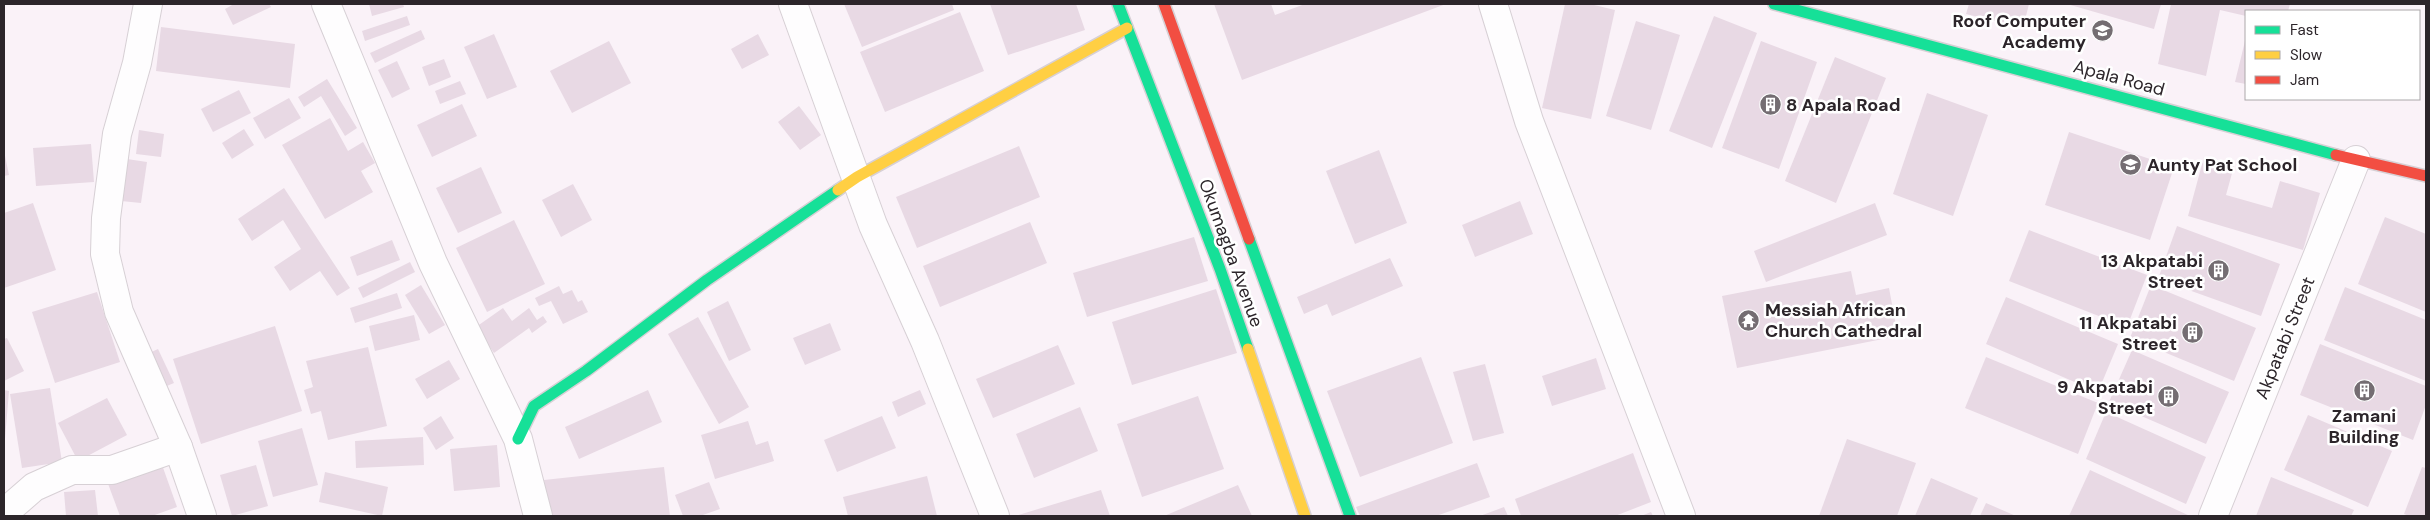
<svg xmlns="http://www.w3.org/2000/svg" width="2430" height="520" font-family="'DM Sans',sans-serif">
  <rect width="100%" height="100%" fill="#faf2f8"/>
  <g fill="#e8d9e4">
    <polygon points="234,4 269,4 271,7 233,25 225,9"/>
    <polygon points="369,4 403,4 404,7 372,16"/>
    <polygon points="844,4 952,4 954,10 862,47"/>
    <polygon points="990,4 1076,4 1085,30 1008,55"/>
    <polygon points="1214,4 1271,4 1275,15 1305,4 1446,4 1242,80"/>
    <polygon points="1565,4 1590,4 1615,10 1591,119 1542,108"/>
    <polygon points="1969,4 2029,4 2023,28 1966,14"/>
    <polygon points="2067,4 2161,4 2154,29"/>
    <polygon points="2171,4 2290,4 2288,11 2246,11 2246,16 2220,10 2206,76 2158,64"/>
    <polygon points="960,12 984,71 885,112 860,52"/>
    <polygon points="407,16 410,25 365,41 362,31"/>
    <polygon points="1714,16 1757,33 1712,148 1669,131"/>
    <polygon points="1636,21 1680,35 1651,130 1606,116"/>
    <polygon points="161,27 295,44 290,88 156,71"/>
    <polygon points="421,30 425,39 375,63 370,53"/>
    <polygon points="494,34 517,87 487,99 464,47"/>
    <polygon points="758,34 769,55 742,69 731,49"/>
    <polygon points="2246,37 2246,84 2235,82"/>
    <polygon points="609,41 631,83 572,113 550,71"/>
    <polygon points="1761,41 1817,62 1779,169 1722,148"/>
    <polygon points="1835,57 1886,78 1836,203 1785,181"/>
    <polygon points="444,59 451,77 429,86 422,67"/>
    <polygon points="397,61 410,89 392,98 378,70"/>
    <polygon points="327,79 357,128 345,136 321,96 304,107 298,97"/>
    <polygon points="460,81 466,94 440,104 435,91"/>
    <polygon points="239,90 251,113 213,132 201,109"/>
    <polygon points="1927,93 1988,115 1953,216 1893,194"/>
    <polygon points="289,98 301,118 265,139 253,118"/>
    <polygon points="462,104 477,136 432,157 417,125"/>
    <polygon points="799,106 821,135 800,150 778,122"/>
    <polygon points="330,118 348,151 363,142 375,163 361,171 373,192 325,219 282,145"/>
    <polygon points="244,129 254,145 232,159 222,143"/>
    <polygon points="139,130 164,134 161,157 136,154"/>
    <polygon points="2069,132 2174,167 2150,240 2045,205"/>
    <polygon points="91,144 94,182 36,186 33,148"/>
    <polygon points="1019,146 1040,197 917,248 896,197"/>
    <polygon points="1379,150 1407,223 1355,244 1326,171"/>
    <polygon points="4,151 9,175 4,176"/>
    <polygon points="2204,157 2234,166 2226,195 2272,208 2280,181 2320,193 2303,250 2188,216"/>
    <polygon points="127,159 147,162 141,203 121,201"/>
    <polygon points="481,167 502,213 458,233 436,188"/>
    <polygon points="573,184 592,220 561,237 542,200"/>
    <polygon points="284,188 350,288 337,296 320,271 290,291 274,267 301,249 283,220 252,241 238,219"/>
    <polygon points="1520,201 1533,234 1475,257 1462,225"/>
    <polygon points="33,203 56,270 4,288 4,213"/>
    <polygon points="1875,203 1887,235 1766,282 1754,251"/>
    <polygon points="2385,217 2426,234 2426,312 2358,284"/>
    <polygon points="514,220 545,284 487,312 456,248"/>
    <polygon points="1030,222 1047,263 940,307 923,266"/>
    <polygon points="2177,226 2280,264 2261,316 2158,279"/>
    <polygon points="2029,230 2147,275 2127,327 2009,281"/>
    <polygon points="1194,237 1208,281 1087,317 1073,273"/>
    <polygon points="392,240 400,260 357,276 350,257"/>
    <polygon points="1390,258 1403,286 1332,316 1327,304 1304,314 1297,297"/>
    <polygon points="410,262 415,272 363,298 358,288"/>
    <polygon points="1851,271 1856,295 1889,288 1898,336 1737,368 1722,296"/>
    <polygon points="421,285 445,325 429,334 405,295"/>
    <polygon points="2151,285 2256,328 2234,381 2130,338"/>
    <polygon points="559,286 563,294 572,290 578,302 582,300 588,312 563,324 551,301 539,306 535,298"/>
    <polygon points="2345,287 2426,320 2426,381 2324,340"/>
    <polygon points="1216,289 1237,353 1132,385 1112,322"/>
    <polygon points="97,292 120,362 55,383 32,312"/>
    <polygon points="397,293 402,308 355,323 350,308"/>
    <polygon points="2006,297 2118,344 2098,392 1986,344"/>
    <polygon points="728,301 751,350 729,361 707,312"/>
    <polygon points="503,308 512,321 529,308 537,320 543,316 547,322 532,333 529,328 494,353 476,327"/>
    <polygon points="414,315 420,340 375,351 369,326"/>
    <polygon points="698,317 749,407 719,424 668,334"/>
    <polygon points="830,323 841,350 805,365 793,338"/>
    <polygon points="275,326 302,411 201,444 173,359"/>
    <polygon points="7,338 24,371 4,381 4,339"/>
    <polygon points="2320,344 2426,386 2426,405 2413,440 2300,395"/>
    <polygon points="1058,345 1075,384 993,418 976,379"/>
    <polygon points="368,347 387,426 328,440 321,411 311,414 304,390 313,387 306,361"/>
    <polygon points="158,349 174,383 162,388 147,354"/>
    <polygon points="2132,350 2229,392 2206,444 2109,402"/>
    <polygon points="1421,357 1453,443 1360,477 1327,391"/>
    <polygon points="1986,357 2098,403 2078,454 1965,408"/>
    <polygon points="1596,358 1606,389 1552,406 1542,376"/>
    <polygon points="449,360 460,379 427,399 415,379"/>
    <polygon points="1485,364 1504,433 1473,441 1453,372"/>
    <polygon points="50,388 62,462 22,468 10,394"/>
    <polygon points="4,390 9,391 5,439 4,439"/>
    <polygon points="648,390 662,422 579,459 565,427"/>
    <polygon points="920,390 926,404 898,417 892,402"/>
    <polygon points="1198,396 1224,469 1142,497 1117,424"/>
    <polygon points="107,398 127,435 78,461 58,423"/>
    <polygon points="1080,407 1098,451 1034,478 1016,434"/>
    <polygon points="2106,412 2206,457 2186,504 2086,459"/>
    <polygon points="2308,415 2392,451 2368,507 2284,470"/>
    <polygon points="441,416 454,438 436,450 423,428"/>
    <polygon points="882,416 896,448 837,472 824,440"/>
    <polygon points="748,421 756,445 768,441 774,461 715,479 701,435"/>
    <polygon points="302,428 318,485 273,497 258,441"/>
    <polygon points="423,437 424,465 356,468 355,441"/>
    <polygon points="1847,439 1916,463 1897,516 1819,516"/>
    <polygon points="497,445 500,487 454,491 450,449"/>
    <polygon points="1633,453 1651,502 1615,516 1521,516 1515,499"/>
    <polygon points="161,462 177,507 152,516 120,516 107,481"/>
    <polygon points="1477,463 1490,497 1436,516 1360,516 1356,507"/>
    <polygon points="256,465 268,506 232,516 220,475"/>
    <polygon points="664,467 670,516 548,516 544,480"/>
    <polygon points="2422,467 2426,468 2426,516 2409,516 2404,514"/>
    <polygon points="2090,470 2190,516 2069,516"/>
    <polygon points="325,472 388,487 382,516 319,502"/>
    <polygon points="927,476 937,516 848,516 843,497"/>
    <polygon points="2271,477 2354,510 2351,516 2256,516"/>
    <polygon points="1931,478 1978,498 1970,516 1915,516"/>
    <polygon points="709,482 720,509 700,516 683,516 675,495"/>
    <polygon points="1238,485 1252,516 1164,516"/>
    <polygon points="95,490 98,516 66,516 64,492"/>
    <polygon points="1101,490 1110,516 1015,516"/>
    <polygon points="1986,503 2016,516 1980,516"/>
    <polygon points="1504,507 1508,516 1480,516"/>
    <polygon points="1651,512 1653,516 1641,516"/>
  </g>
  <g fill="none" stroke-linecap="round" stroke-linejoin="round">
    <defs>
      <g id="street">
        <polyline points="148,4 137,63 117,134 106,218 105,254 119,312 178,447 202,516"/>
        <polyline points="326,4 433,263 518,439 538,516"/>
        <polyline points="793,4 873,225 925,341 995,516"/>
        <polyline points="1493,4 1529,121 1681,516"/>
        <polyline points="5,516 11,507 34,487 72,470 112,470 178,447"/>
        <polyline points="2213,516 2356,160"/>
      </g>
      <g id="fast">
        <polyline points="1118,4 1220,269 1248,349"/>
        <polyline points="1774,4 2336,155"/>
        <polyline points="1249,239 1350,516"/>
        <polyline points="518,439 534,406 586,371 707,280 838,190"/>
      </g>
      <g id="slow">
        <polyline points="838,190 857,177 1127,28"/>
        <polyline points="1248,349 1305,516"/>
      </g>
      <g id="jam">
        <polyline points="1164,4 1249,239"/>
        <polyline points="2336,155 2426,176"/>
      </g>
    </defs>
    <use href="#street" stroke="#d7d0d5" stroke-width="30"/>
    <use href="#fast" stroke="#d7d0d5" stroke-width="14"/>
    <use href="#slow" stroke="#d7d0d5" stroke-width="14"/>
    <use href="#jam" stroke="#d7d0d5" stroke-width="14"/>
    <use href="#street" stroke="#fefdfe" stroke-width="28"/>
    <use href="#fast" stroke="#16e098" stroke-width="11"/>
    <use href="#slow" stroke="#ffcf43" stroke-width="11"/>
    <use href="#jam" stroke="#f24e42" stroke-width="11"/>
  </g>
  <defs>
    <symbol id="university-disc" viewBox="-11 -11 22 22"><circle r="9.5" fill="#746d72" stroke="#fff"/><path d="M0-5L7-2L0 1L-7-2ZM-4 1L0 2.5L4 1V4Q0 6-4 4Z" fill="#fff"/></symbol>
    <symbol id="building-disc" viewBox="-11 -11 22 22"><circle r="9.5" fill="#746d72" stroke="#fff"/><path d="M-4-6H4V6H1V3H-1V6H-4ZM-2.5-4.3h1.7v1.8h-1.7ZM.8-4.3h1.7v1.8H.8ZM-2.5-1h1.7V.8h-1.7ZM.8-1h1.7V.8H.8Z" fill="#fff"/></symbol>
    <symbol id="school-disc" viewBox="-11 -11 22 22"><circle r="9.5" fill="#746d72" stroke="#fff"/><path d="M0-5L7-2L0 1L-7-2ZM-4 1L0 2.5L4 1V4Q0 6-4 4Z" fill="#fff"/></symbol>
    <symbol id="temple-disc" viewBox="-11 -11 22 22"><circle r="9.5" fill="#746d72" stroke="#fff"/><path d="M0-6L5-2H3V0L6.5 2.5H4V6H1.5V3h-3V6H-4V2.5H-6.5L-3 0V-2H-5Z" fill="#fff"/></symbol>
  </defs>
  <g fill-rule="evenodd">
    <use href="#university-disc" x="2090" y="18" width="25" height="25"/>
    <use href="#building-disc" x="1758" y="92" width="25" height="25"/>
    <use href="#school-disc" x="2118" y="152" width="25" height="25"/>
    <use href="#building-disc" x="2206" y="258" width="25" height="25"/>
    <use href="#temple-disc" x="1736" y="308" width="25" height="25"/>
    <use href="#building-disc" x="2180" y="320" width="25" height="25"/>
    <use href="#building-disc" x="2352" y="378" width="25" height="25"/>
    <use href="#building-disc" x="2156" y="384" width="25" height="25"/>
  </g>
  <g text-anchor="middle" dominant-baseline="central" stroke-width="5" stroke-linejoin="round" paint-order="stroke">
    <g font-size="18" font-weight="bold" fill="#2c252a" stroke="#fff" text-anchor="end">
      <text x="2086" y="21">Roof Computer<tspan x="2086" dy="21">Academy</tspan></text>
      <text x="1786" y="105" text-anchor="start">8 Apala Road</text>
      <text x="2147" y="165" text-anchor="start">Aunty Pat School</text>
      <text x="2203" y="261">13 Akpatabi<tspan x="2203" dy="21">Street</tspan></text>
      <text x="1765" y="310" text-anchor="start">Messiah African<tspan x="1765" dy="21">Church Cathedral</tspan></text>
      <text x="2177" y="323">11 Akpatabi<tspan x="2177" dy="21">Street</tspan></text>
      <text x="2153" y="387">9 Akpatabi<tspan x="2153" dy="21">Street</tspan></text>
      <text x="2364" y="416" text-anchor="middle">Zamani<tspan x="2364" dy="21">Building</tspan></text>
    </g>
    <g font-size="18" fill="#2c252a" stroke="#fff">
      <text transform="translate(2119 78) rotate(15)">Apala Road</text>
      <text transform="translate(1231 253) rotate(70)">Okumagba Avenue</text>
      <text transform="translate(2285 338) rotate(-68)">Akpatabi Street</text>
    </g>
  </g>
  <rect width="2430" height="520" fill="none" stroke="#2c252a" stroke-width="10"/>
  <rect x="2245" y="10" width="175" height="90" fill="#ffffff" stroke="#aba8aa"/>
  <rect x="2255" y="26" width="25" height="8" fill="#16e098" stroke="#aba8aa"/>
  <text x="2290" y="35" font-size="15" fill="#2c252a">Fast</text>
  <rect x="2255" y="51" width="25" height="8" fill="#ffcf43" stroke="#aba8aa"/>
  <text x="2290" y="60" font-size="15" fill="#2c252a">Slow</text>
  <rect x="2255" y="76" width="25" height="8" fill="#f24e42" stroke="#aba8aa"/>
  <text x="2290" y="85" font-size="15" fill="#2c252a">Jam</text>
</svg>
